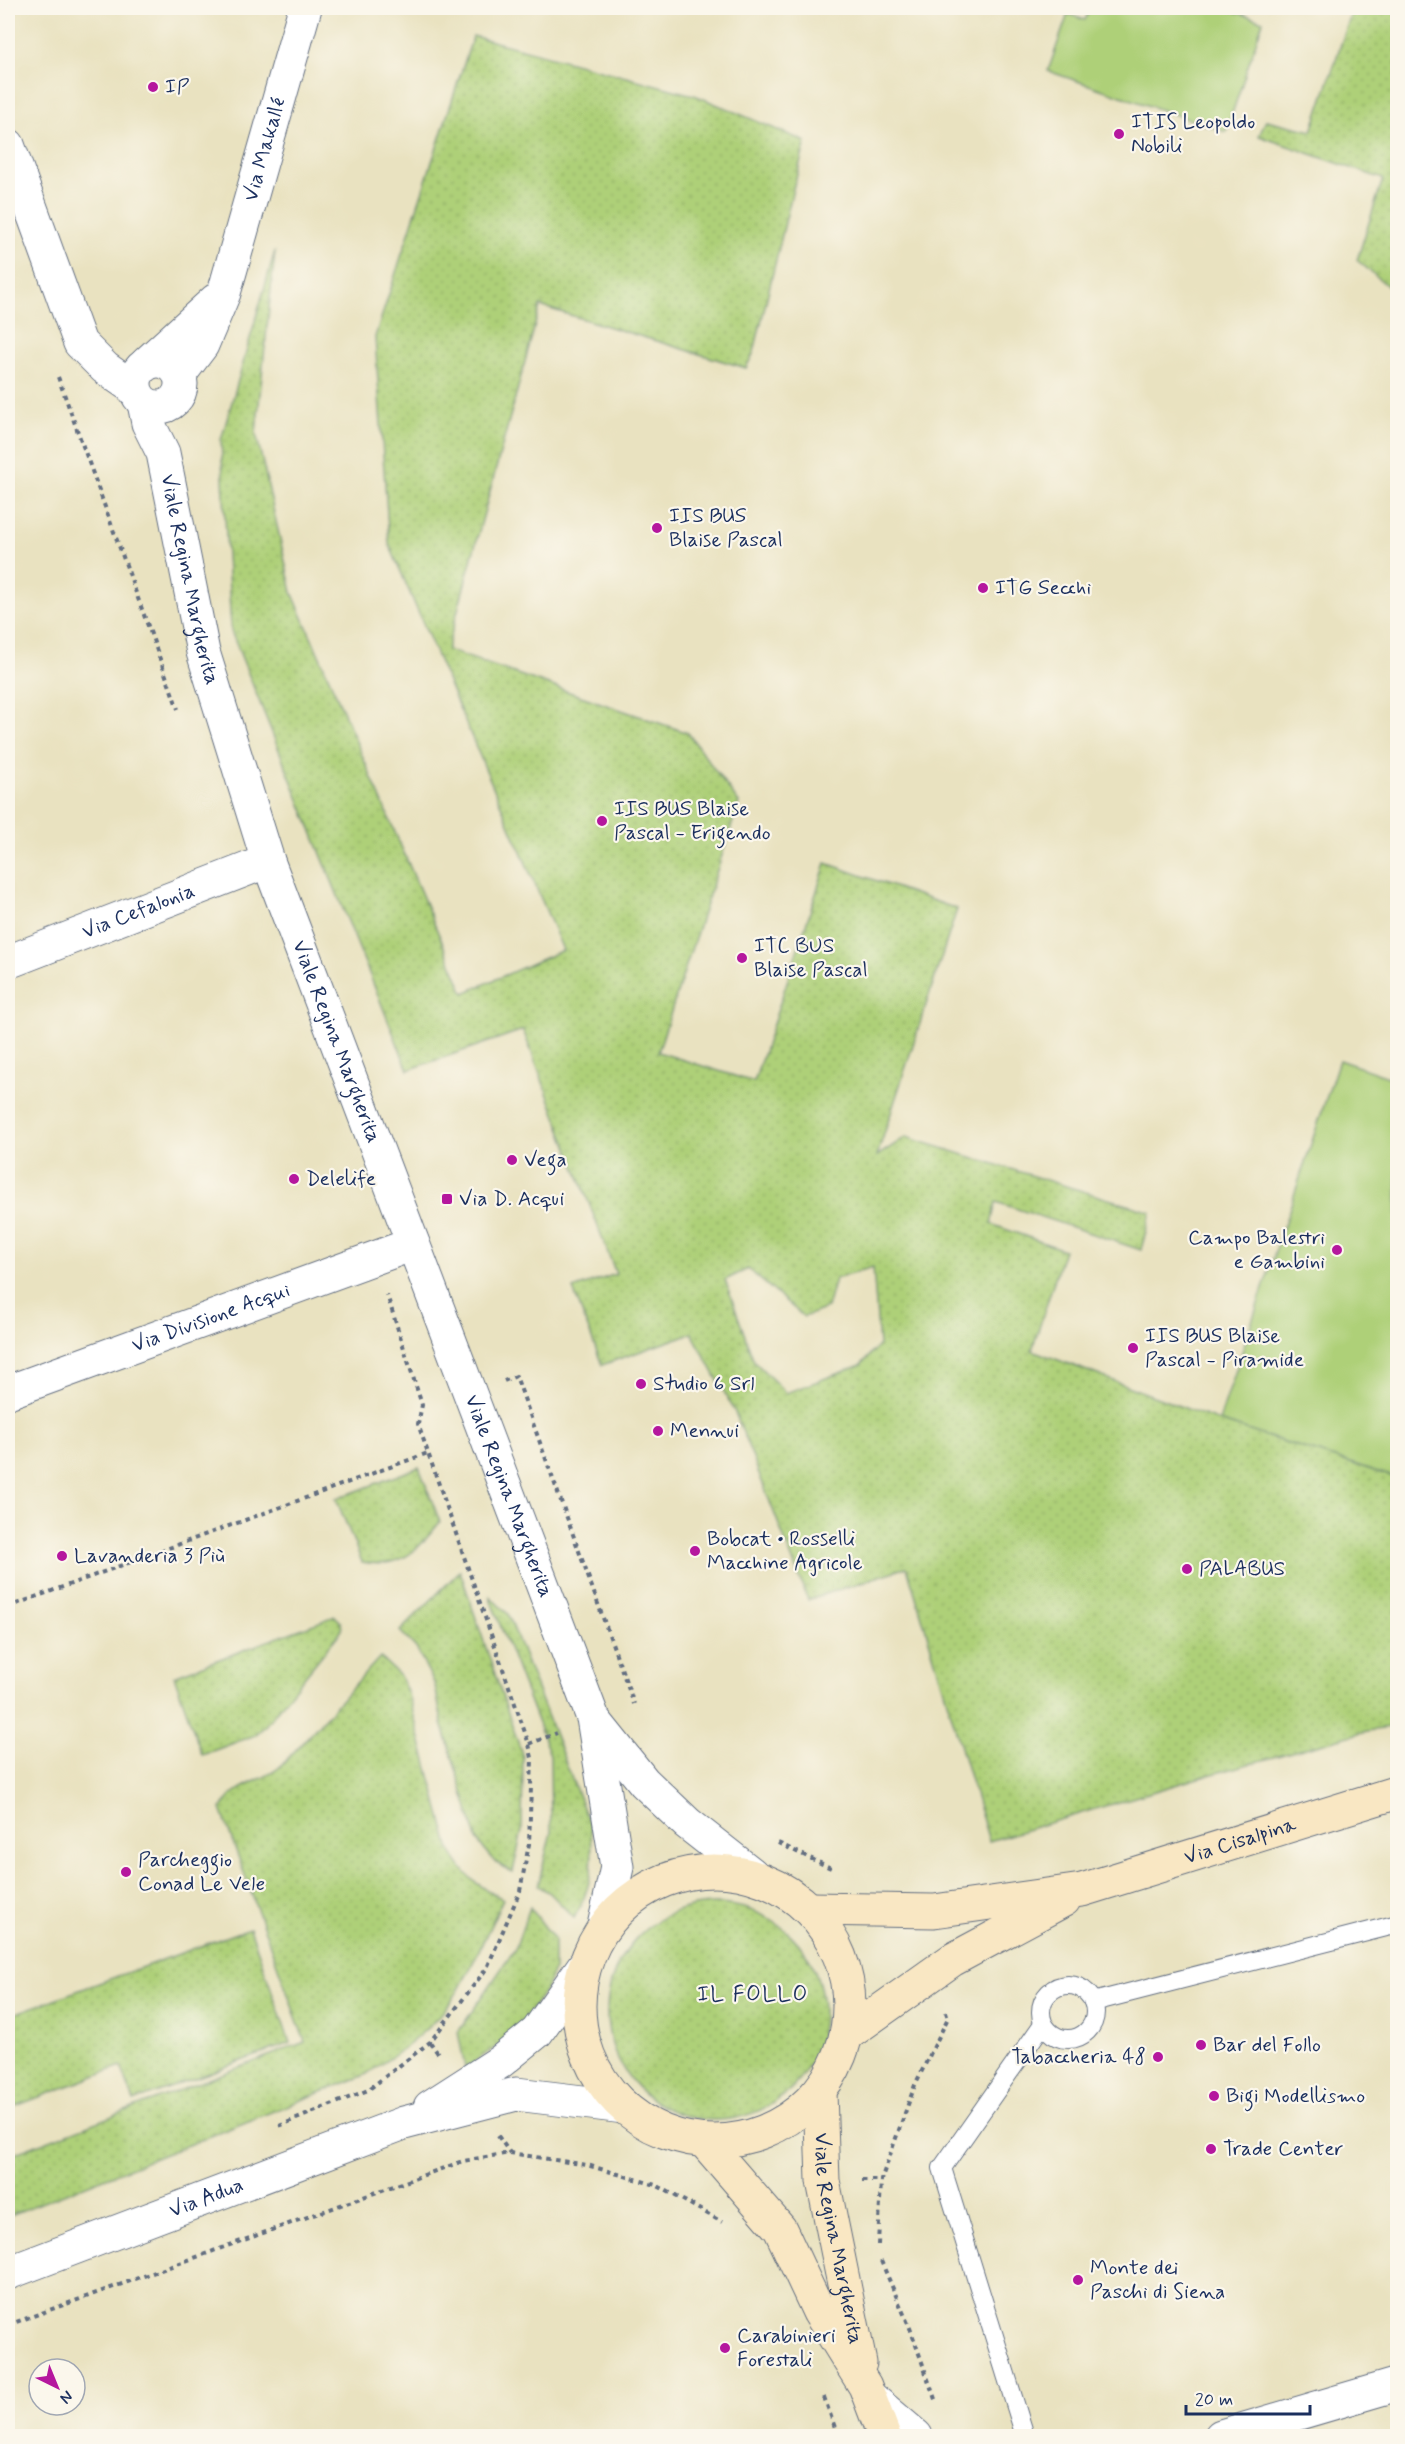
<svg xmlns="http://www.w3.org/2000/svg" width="1405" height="2444" font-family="Mynerve,sans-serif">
  <defs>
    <pattern id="grass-dots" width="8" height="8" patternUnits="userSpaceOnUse" patternTransform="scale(1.5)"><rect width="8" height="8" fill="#aed078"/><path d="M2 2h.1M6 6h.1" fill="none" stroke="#95b36a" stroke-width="1.8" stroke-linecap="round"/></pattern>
  </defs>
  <rect width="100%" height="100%" fill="#fbf7ec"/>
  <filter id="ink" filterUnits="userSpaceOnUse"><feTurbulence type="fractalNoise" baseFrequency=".0167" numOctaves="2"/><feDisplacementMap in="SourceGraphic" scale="12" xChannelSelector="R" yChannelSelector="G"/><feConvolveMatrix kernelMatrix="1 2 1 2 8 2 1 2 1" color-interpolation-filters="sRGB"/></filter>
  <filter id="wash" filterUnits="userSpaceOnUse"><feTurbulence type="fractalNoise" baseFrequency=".008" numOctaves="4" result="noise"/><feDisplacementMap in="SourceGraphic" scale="24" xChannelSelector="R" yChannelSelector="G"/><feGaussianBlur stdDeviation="1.35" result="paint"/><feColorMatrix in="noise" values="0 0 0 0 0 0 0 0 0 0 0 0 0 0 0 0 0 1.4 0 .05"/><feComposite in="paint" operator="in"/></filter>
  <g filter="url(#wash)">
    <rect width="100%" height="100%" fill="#e9e2c0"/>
    <g fill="url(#grass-dots)" stroke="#64806b" stroke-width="1.5" fill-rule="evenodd">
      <polygon points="1353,8 1397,8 1397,294 1357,260 1383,179 1259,136 1266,120 1312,131"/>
      <path d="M 473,36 L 697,96 L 806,142 L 794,185 L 754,352 L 746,368 L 540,306 L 447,650 L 688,733 L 739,803 L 658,1052 L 754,1082 L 826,863 L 957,909 L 877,1156 L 906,1137 L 1151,1212 L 1141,1250 L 996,1202 L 991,1224 L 1064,1250 L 1032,1350 L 1219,1421 L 1397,1478 L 1397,1727 L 1367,1731 L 1198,1778 L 989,1841 L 907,1567 L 808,1600 L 735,1412 L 692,1333 L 602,1365 L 573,1289 L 616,1274 L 523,1030 L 408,1070 L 231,631 L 221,440 L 275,251 L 256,433 L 292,592 L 464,993 L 563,950 L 389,544 L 375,337 ZM 873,1267 L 879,1345 L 861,1365 L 786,1393 L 754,1361 L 725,1280 L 748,1269 L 804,1317 L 827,1308 L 835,1279 Z"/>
      <path d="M 419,1467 L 440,1522 C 417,1550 402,1570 362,1562 L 336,1499 Z"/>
      <path d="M 460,1571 L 523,1757 L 522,1831 L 513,1872 C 496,1865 487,1855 477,1839 L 442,1723 L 435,1685 L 416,1648 L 400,1631 Z"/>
      <path d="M 489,1596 L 508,1614 L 591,1828 C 593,1864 593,1886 574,1918 L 550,1893 L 538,1886 L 551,1832 L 550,1755 Z"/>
      <polygon points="335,1616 341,1622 342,1630 264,1727 255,1735 202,1755 174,1676"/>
      <path d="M 380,1657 L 400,1676 L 408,1694 L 450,1850 C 466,1878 475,1884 503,1899 C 488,1930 475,1962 458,1991 C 436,2027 399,2053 365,2075 L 8,2216 L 8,2156 L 305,2042 L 221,1809 C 225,1804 228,1797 233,1794 C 248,1781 268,1779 282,1765 Z"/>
      <circle cx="715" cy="2012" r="108"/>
      <polygon points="530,1907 554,1939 554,1970 547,1987 515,2034 465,2068 458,2032 515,1949"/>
      <polygon points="250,1928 290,2043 134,2101 121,2066 8,2109 8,2016"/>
    </g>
    <g fill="#aed078" stroke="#64806b" stroke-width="1.5">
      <polygon points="1090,8 1224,8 1263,21 1226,132 1048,71 1068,14 1085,20"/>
      <polygon points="1339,1060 1397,1080 1397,1478 1219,1421"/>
    </g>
  </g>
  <g filter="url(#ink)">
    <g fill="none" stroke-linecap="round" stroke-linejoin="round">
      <defs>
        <g id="service">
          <circle cx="1068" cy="2012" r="27"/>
          <polyline points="1093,2002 1398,1924"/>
          <polyline points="1025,2436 942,2168 1043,2024"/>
        </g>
        <g id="minor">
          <polyline points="8,145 80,343 105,368 135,389"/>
          <path id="s1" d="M 8,962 L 268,861"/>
          <path id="s2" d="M 8,1392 L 413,1244"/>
          <polyline points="430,2107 500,2062 537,2032 585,1964"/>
          <path id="s3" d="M 8,2273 L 404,2123 L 516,2094 L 624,2107"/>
          <polyline points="870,2397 916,2436"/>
          <polyline points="1221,2436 1398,2384"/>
        </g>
        <g id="tertiary">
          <circle cx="158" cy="384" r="23"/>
          <polyline points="147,363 216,300"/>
          <path id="s4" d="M 180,374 L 202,345 L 224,293 L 305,8"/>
          <path id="s5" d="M 144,403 L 148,423 L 163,453 L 203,652 L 268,861 L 593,1718 L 617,1867 L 604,1926"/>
          <polyline points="595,1721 644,1782 687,1823 752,1874"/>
        </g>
        <g id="secondary">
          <circle cx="714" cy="2006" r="135"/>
          <path id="s6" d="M 811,1909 L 934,1911 L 1082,1890 L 1398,1792"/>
          <polyline points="849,2033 952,1960 1064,1900"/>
          <path id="s7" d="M 820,2092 L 823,2181 L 860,2363"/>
          <polyline points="704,2141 780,2229 819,2312 865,2386 884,2436"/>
        </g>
      </defs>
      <use href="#service" stroke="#636e80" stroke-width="20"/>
      <use href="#minor" stroke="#636e80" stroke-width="35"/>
      <use href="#tertiary" stroke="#636e80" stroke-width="35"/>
      <use href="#secondary" stroke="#636e80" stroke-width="35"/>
      <g stroke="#636e80" stroke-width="4" stroke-dasharray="4.5 4.5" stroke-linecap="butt">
        <polyline points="58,377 178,709"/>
        <polyline points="504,1381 516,1376 634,1704"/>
        <polyline points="8,1607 428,1453"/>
        <polyline points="529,1744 557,1733"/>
        <polyline points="778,1843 833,1869"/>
        <polyline points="430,2042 439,2055"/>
        <polyline points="279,2126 368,2090 430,2042 487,1968 520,1891 529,1844 532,1758 529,1744 418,1424 422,1405 387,1295"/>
        <polyline points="498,2136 510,2153"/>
        <polyline points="862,2180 881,2180"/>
        <polyline points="878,2245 881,2180 915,2085 948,2018 946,2012"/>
        <polyline points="881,2261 910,2328 936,2402"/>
        <polyline points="8,2325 463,2161 510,2153 587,2165 656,2185 722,2222"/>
        <polyline points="824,2397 838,2436"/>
      </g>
      <use href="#service" stroke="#fff" stroke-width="18"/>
      <use href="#minor" stroke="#fff" stroke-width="33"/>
      <use href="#tertiary" stroke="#fff" stroke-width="33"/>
      <use href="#secondary" stroke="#f9e7c3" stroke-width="33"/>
    </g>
  </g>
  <g fill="#b5179e" stroke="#fbf7ec" stroke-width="2">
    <circle cx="153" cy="87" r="6"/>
    <circle cx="1119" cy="134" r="6"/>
    <circle cx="657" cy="528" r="6"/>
    <circle cx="983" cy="588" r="6"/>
    <circle cx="602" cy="821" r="6"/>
    <circle cx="742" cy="958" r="6"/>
    <circle cx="512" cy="1160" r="6"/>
    <circle cx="294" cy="1179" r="6"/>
    <rect x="441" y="1193" width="12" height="12" rx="3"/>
    <circle cx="1337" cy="1250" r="6"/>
    <circle cx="1133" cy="1348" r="6"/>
    <circle cx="641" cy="1384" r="6"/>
    <circle cx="658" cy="1431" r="6"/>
    <circle cx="695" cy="1551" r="6"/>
    <circle cx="62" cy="1556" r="6"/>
    <circle cx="1187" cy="1569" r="6"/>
    <circle cx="126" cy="1872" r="6"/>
    <circle cx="1201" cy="2045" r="6"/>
    <circle cx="1158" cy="2057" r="6"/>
    <circle cx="1214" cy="2096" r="6"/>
    <circle cx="1211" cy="2149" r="6"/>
    <circle cx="1078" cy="2280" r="6"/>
    <circle cx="725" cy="2348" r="6"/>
  </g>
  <g text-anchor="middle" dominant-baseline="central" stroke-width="4.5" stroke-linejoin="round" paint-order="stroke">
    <g font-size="21" fill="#1b2f5e" stroke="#fbf7ec" text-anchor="start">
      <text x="165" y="87">IP</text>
      <text x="1131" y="122">ITIS Leopoldo<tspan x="1131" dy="24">Nobili</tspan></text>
      <text x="669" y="516">IIS BUS<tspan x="669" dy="24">Blaise Pascal</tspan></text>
      <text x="995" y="588">ITG Secchi</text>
      <text x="614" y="809">IIS BUS Blaise<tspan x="614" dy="24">Pascal - Erigendo</tspan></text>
      <text x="754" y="946">ITC BUS<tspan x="754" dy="24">Blaise Pascal</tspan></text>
      <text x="524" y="1160">Vega</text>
      <text x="306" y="1179">Delelife</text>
      <text x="459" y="1199">Via D. Acqui</text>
      <text x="1325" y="1238" text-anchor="end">Campo Balestri<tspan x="1325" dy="24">e Gambini</tspan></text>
      <text x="1145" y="1336">IIS BUS Blaise<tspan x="1145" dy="24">Pascal - Piramide</tspan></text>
      <text x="653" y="1384">Studio 6 Srl</text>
      <text x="670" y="1431">Mennui</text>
      <text x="707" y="1539">Bobcat • Rosselli<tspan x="707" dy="24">Macchine Agricole</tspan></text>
      <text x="74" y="1556">Lavanderia 3 Più</text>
      <text x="1199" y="1569">PALABUS</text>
      <text x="138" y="1860">Parcheggio<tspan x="138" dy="24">Conad Le Vele</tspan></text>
      <text x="1213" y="2045">Bar del Follo</text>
      <text x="1146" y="2057" text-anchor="end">Tabaccheria 48</text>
      <text x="1226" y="2096">Bigi Modellismo</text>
      <text x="1223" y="2149">Trade Center</text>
      <text x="1090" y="2268">Monte dei<tspan x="1090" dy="24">Paschi di Siena</tspan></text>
      <text x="737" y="2336">Carabinieri<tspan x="737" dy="24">Forestali</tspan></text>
    </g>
    <g font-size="21" fill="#1b2f5e" stroke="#fbf7ec">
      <text stroke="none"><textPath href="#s4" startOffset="242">Via Makallé</textPath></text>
      <text stroke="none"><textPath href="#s5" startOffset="183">Viale Regina Margherita</textPath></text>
      <text stroke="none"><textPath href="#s1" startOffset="140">Via Cefalonia</textPath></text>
      <text stroke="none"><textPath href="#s5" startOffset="669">Viale Regina Margherita</textPath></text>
      <text stroke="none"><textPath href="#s2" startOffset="216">Via Divisione Acqui</textPath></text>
      <text stroke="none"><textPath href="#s5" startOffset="1155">Viale Regina Margherita</textPath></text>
      <text stroke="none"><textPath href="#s6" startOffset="438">Via Cisalpina</textPath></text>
      <text stroke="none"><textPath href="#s3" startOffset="212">Via Adua</textPath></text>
      <text stroke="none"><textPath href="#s7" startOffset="148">Viale Regina Margherita</textPath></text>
    </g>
    <g font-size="22" letter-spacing="1.5" fill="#1b2f5e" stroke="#fbf7ec">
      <text x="753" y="1995">IL FOLLO</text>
    </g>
  </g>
  <rect width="1405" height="2444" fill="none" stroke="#fbf7ec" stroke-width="30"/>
  <g transform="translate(57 2387) rotate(137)"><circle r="28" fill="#fbf7ec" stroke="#a1a7b3" stroke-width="1.5"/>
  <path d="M0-4.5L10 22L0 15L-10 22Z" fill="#b5179e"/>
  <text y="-9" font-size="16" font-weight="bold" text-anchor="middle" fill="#1b2f5e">N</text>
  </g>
  <path d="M1186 2405v9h124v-9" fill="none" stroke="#1b2f5e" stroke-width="3"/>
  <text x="1195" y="2405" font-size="18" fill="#1b2f5e" stroke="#fbf7ec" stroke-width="4.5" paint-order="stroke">20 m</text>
</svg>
